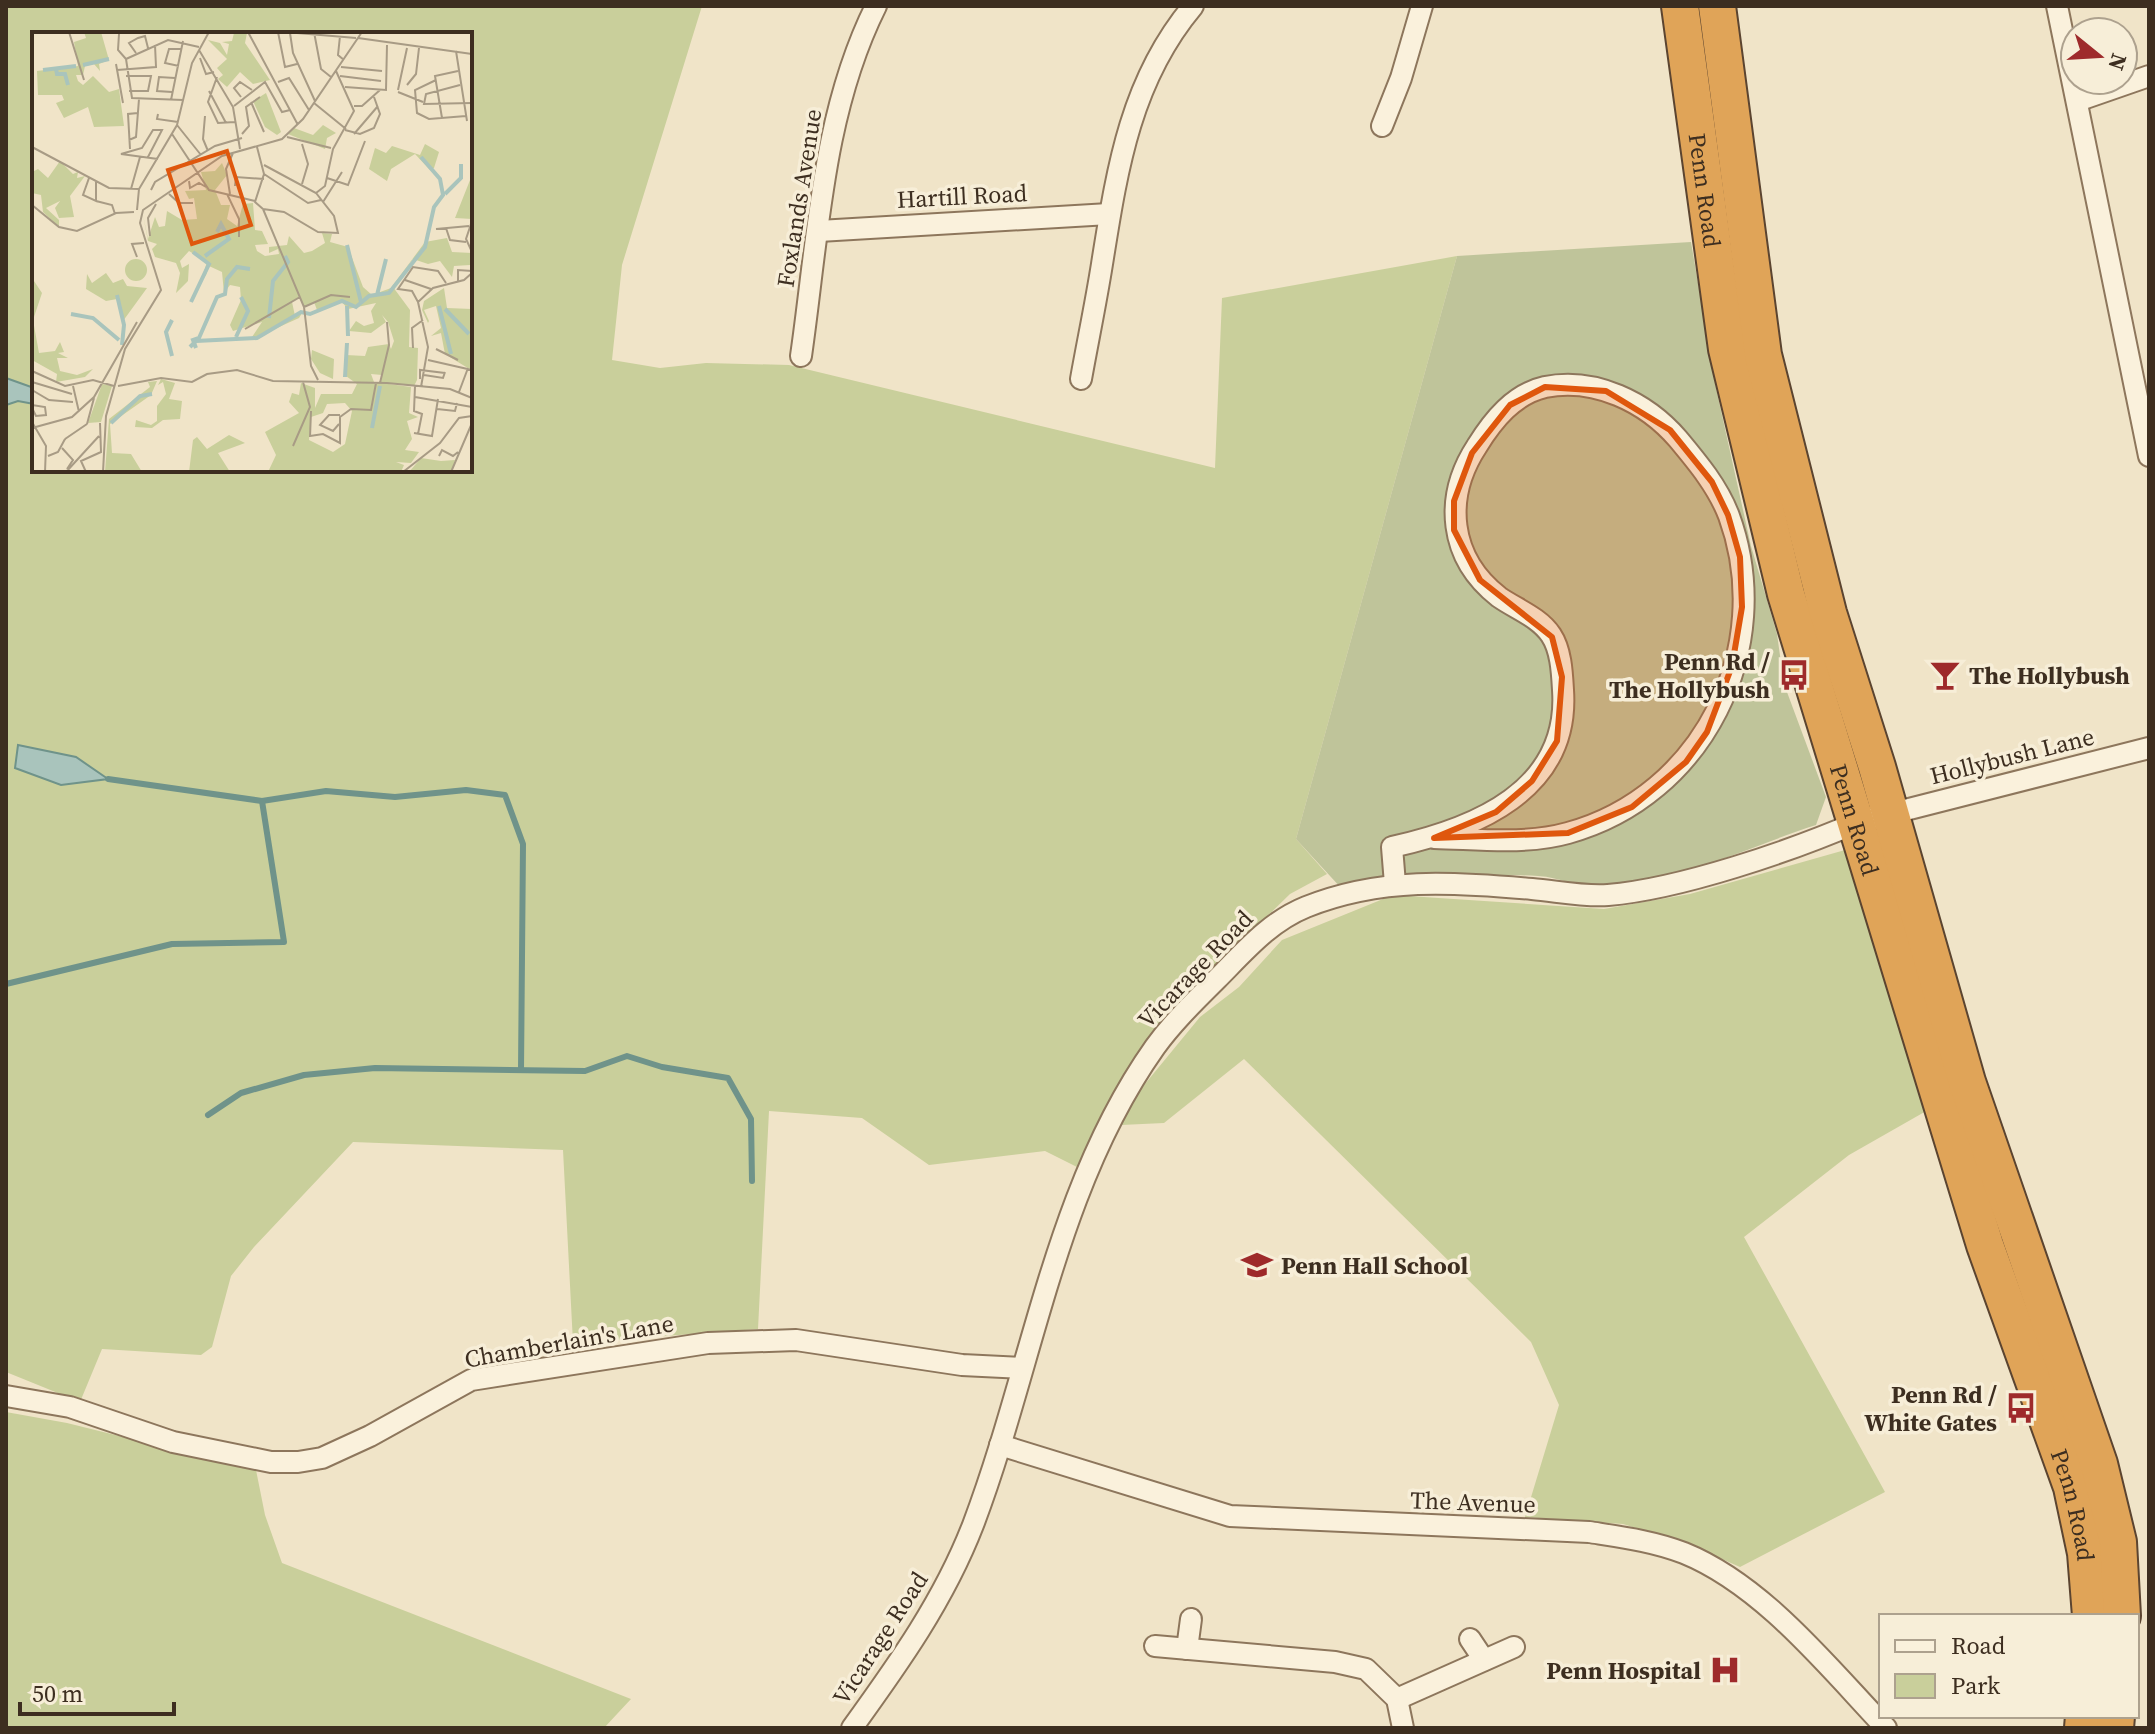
<svg xmlns="http://www.w3.org/2000/svg" width="2155" height="1734" font-family="'Source Serif 4',serif">
  <rect width="100%" height="100%" fill="#f0e4c8"/>
  <g fill="#c9cf9b" fill-rule="evenodd">
    <path d="M 6,6 L 702,6 L 622,265 L 612,360 L 660,368 L 706,363 L 789,365 L 1215,468 L 1222,298 L 1457,256 L 1296,839 L 1327,874 L 1290,894 L 1181,1000 L 1144,1044 L 1081,1169 L 1045,1151 L 929,1165 L 862,1118 L 769,1111 L 758,1329 L 573,1343 L 563,1150 L 353,1142 L 254,1247 L 231,1276 L 212,1347 L 201,1355 L 102,1349 L 80,1402 L 6,1372 ZM 34,34 L 470,34 L 470,470 L 34,470 Z"/>
    <polygon points="1845,850 1928,1110 1849,1155 1744,1237 1885,1492 1740,1567 1688,1544 1623,1524 1525,1517 1559,1405 1531,1342 1244,1059 1164,1123 1121,1125 1140,1090 1200,1017 1239,987 1282,940 1393,895 1604,909 1690,894"/>
    <polygon points="6,1412 67,1423 256,1470 265,1515 282,1563 631,1699 604,1728 6,1728"/>
  </g>
  <path fill="#bfc49a" d="M 1691,242 L 1716,388 L 1751,546 L 1777,634 L 1784,684 L 1826,797 L 1816,825 C 1760,843 1659,888 1604,889 C 1581,889 1560,877 1538,876 C 1472,872 1408,882 1342,889 L 1296,839 L 1457,256 Z"/>
  <g fill="#a9c4bc" stroke="#6f938a" stroke-width="2">
    <polygon points="6,378 34,388 34,404 18,401 6,405"/>
    <polygon points="18,745 76,757 108,779 61,785 15,768"/>
  </g>
  <g fill="none" stroke-linecap="round" stroke-linejoin="round">
    <g stroke="#6f938a" stroke-width="6">
      <polyline points="262,801 326,791 395,797 466,790 505,795 523,844 521,1070"/>
      <polyline points="6,984 172,944 284,942 262,801 108,779"/>
      <polyline points="208,1115 241,1093 304,1075 375,1068 585,1071 627,1056 662,1067 728,1078 751,1119 752,1181"/>
    </g>
    <defs>
      <g id="street">
        <polyline points="2057,6 2149,456"/>
        <polyline points="2077,101 2149,76"/>
        <polyline points="1382,126 1401,78 1422,6"/>
        <polyline points="819,231 1109,214"/>
        <path d="M 801,356 C 818,239 822,114 876,6"/>
        <path d="M 1081,379 C 1088,340 1096,302 1102,264 C 1117,170 1130,81 1193,6"/>
        <path d="M 1395,884 L 1392,847 C 1474,829 1570,791 1563,690 C 1562,672 1561,650 1551,635 C 1539,617 1516,609 1499,597 C 1449,558 1443,498 1477,446 C 1493,420 1514,394 1545,387 C 1595,377 1646,402 1678,439 C 1698,463 1718,487 1729,516 C 1777,648 1703,796 1568,833 C 1525,845 1479,839 1434,838"/>
        <polyline points="6,1396 70,1407 173,1442 271,1462 298,1462 322,1458 370,1436 471,1380 708,1343 796,1340 962,1365 1021,1368"/>
        <path d="M 1000,1445 L 1230,1516 L 1589,1532 C 1621,1537 1653,1541 1684,1553 C 1763,1585 1828,1667 1886,1728"/>
        <polyline points="1470,1639 1484,1660"/>
        <polyline points="1155,1646 1335,1662 1366,1669 1397,1699 1403,1728"/>
        <polyline points="1187,1649 1191,1619"/>
        <polyline points="1397,1699 1514,1647"/>
        <path d="M 852,1728 C 899,1663 944,1600 973,1525 C 1033,1367 1055,1188 1155,1047 C 1173,1022 1196,1000 1217,979 C 1244,952 1269,922 1306,907 C 1381,877 1453,882 1532,889 C 1556,891 1584,897 1608,895 C 1680,889 1791,851 1858,822 L 2149,748"/>
      </g>
      <g id="highway">
        <path id="s1" d="M 1680,6 L 1727,349 L 1786,594 L 1985,1245 L 2072,1487 L 2086,1553 L 2091,1616"/>
        <polyline points="1717,6 1763,355 1828,613 1877,767 1967,1082 2099,1464 2118,1542 2122,1616"/>
        <polyline points="2083,1728 2084,1716"/>
        <polyline points="2115,1728 2116,1716"/>
      </g>
    </defs>
    <use href="#street" stroke="#8d765c" stroke-width="24"/>
    <use href="#highway" stroke="#5b4430" stroke-width="40"/>
    <use href="#street" stroke="#faf1dc" stroke-width="20"/>
    <use href="#highway" stroke="#e0a458" stroke-width="36"/>
  </g>
  <path fill="#df570d" fill-opacity="0.2" stroke="#df570d" stroke-width="6" stroke-linejoin="round" d="M 1545,387 L 1606,391 L 1670,430 L 1712,482 L 1728,515 L 1740,557 L 1742,607 L 1732,666 L 1707,732 L 1686,762 L 1632,807 L 1568,833 L 1434,838 L 1496,812 L 1532,781 L 1557,741 L 1562,677 L 1552,637 L 1480,580 L 1454,530 L 1454,501 L 1472,453 L 1510,405 Z"/>
  <defs>
    <symbol id="bus-bare" viewBox="-9 -9 18 18"><path d="M-5-6H5V4H4V6H2V4H-2V6H-4V4H-5ZM-3.5-4V0h7V-4ZM-3.5 1.2v1.5H-2V1.2ZM2 1.2v1.5H3.5V1.2Z" fill="#9e2a2b" stroke="#f7eed8" stroke-width="2.5" paint-order="stroke"/></symbol>
    <symbol id="bar-bare" viewBox="-9 -9 18 18"><path d="M-6-5H6L.8 .8V4.5H3.5V6h-7V4.5H-.8V.8Z" fill="#9e2a2b" stroke="#f7eed8" stroke-width="2.5" paint-order="stroke"/></symbol>
    <symbol id="school-bare" viewBox="-9 -9 18 18"><path d="M0-5L7-2L0 1L-7-2ZM-4 1L0 2.5L4 1V4Q0 6-4 4Z" fill="#9e2a2b" stroke="#f7eed8" stroke-width="2.5" paint-order="stroke"/></symbol>
    <symbol id="hospital-bare" viewBox="-9 -9 18 18"><path d="M-5-5h3v3.5h4V-5h3V5h-3V1.5h-4V5h-3Z" fill="#9e2a2b" stroke="#f7eed8" stroke-width="2.5" paint-order="stroke"/></symbol>
  </defs>
  <g fill-rule="evenodd">
    <use href="#bus-bare" x="1772" y="653" width="44" height="44"/>
    <use href="#bar-bare" x="1923" y="653" width="44" height="44"/>
    <use href="#school-bare" x="1235" y="1243" width="44" height="44"/>
    <use href="#bus-bare" x="1999" y="1386" width="44" height="44"/>
    <use href="#hospital-bare" x="1703" y="1648" width="44" height="44"/>
  </g>
  <g text-anchor="middle" dominant-baseline="central" stroke-width="7" stroke-linejoin="round" paint-order="stroke">
    <g font-size="24" fill="#3d2e20" stroke="#f7eed8">
      <text stroke="none"><textPath href="#s1" startOffset="186">Penn Road</textPath></text>
      <text transform="translate(962 196) rotate(-3)">Hartill Road</text>
      <text transform="translate(799 198) rotate(-81)">Foxlands Avenue</text>
      <text transform="translate(2012 756) rotate(-14)">Hollybush Lane</text>
      <text stroke="none"><textPath href="#s1" startOffset="834">Penn Road</textPath></text>
      <text transform="translate(1195 969) rotate(-46)">Vicarage Road</text>
      <text transform="translate(569 1341) rotate(-10)">Chamberlain's Lane</text>
      <text transform="translate(1473 1502) rotate(2)">The Avenue</text>
      <text stroke="none"><textPath href="#s1" startOffset="1554">Penn Road</textPath></text>
      <text transform="translate(880 1638) rotate(-57)">Vicarage Road</text>
    </g>
    <g font-size="24" font-weight="bold" fill="#3d2e20" stroke="#f7eed8" text-anchor="end">
      <text x="1770" y="661">Penn Rd /<tspan x="1770" dy="28">The Hollybush</tspan></text>
      <text x="1969" y="675" text-anchor="start">The Hollybush</text>
      <text x="1281" y="1265" text-anchor="start">Penn Hall School</text>
      <text x="1997" y="1394">Penn Rd /<tspan x="1997" dy="28">White Gates</tspan></text>
      <text x="1701" y="1670">Penn Hospital</text>
    </g>
  </g>
  <g transform="translate(32 32)">
    <rect width="440" height="440" fill="#f0e4c8"/>
    <path d="M 52,0 L 69,0 L 77,28 L 67,32 L 68,39 L 62,32 L 53,34 L 51,43 L 44,43 L 46,49 L 51,53 L 61,44 L 77,60 L 87,57 L 92,94 L 62,95 L 56,75 L 32,86 L 24,71 L 32,68 L 30,63 L 6,63 L 5,39 L 46,34 L 42,10 L 54,6 ZM 202,1 L 215,1 L 213,11 L 238,48 L 221,52 L 208,40 L 195,55 L 186,47 L 191,43 L 185,36 L 195,27 L 176,8 L 188,11 L 195,23 L 197,12 L 190,10 L 200,9 ZM 234,61 L 249,100 L 245,103 L 233,95 L 221,69 ZM 291,93 L 304,101 L 295,106 L 293,117 L 256,102 L 262,96 L 281,103 ZM 393,112 L 407,120 L 402,136 L 398,138 L 383,122 L 359,137 L 355,149 L 337,137 L 343,116 L 354,121 L 360,114 L 388,123 ZM 28,129 L 41,142 L 46,140 L 45,146 L 53,144 L 38,164 L 42,185 L 27,186 L 23,176 L 28,169 L 14,176 L 27,188 L 27,195 L 11,180 L 9,163 L 0,161 L 0,140 L 6,137 L 16,146 ZM 190,131 L 195,143 L 183,158 L 189,173 L 198,173 L 195,187 L 205,194 L 211,172 L 221,171 L 223,198 L 230,199 L 236,212 L 223,213 L 225,219 L 233,224 L 247,222 L 246,217 L 237,221 L 237,215 L 255,213 L 257,204 L 272,221 L 280,219 L 293,211 L 290,201 L 300,202 L 298,210 L 316,215 L 331,255 L 340,263 L 359,256 L 393,210 L 415,206 L 420,220 L 440,221 L 438,233 L 422,234 L 420,245 L 408,229 L 396,232 L 381,227 L 361,255 L 378,278 L 377,315 L 386,316 L 385,348 L 382,354 L 349,350 L 350,343 L 339,342 L 342,350 L 379,355 L 377,381 L 386,385 L 375,389 L 380,407 L 373,418 L 387,420 L 379,431 L 364,430 L 372,433 L 369,440 L 236,440 L 244,423 L 233,400 L 267,381 L 257,370 L 260,361 L 267,363 L 269,351 L 283,356 L 283,376 L 289,362 L 320,362 L 325,352 L 314,344 L 314,323 L 333,324 L 336,315 L 357,312 L 359,317 L 362,309 L 356,290 L 350,283 L 354,290 L 339,301 L 317,299 L 324,289 L 332,294 L 342,291 L 339,279 L 344,271 L 316,277 L 309,269 L 285,278 L 282,270 L 272,275 L 267,265 L 260,270 L 263,284 L 272,278 L 267,286 L 218,308 L 230,290 L 201,299 L 198,293 L 209,268 L 208,255 L 198,253 L 192,261 L 190,240 L 177,234 L 174,243 L 169,249 L 175,230 L 157,219 L 148,229 L 150,236 L 157,232 L 156,249 L 144,261 L 148,241 L 144,231 L 123,225 L 120,217 L 125,212 L 116,209 L 111,183 L 116,207 L 123,185 L 127,195 L 133,194 L 135,179 L 150,188 L 165,187 L 162,166 L 157,167 L 153,159 L 174,158 L 169,140 L 183,139 ZM 295,372 L 313,371 L 320,379 L 313,412 L 301,420 L 277,408 L 279,385 L 291,381 ZM 440,143 L 440,187 L 423,186 ZM93 238a11 11 0 1 1 22 0a11 11 0 1 1-22 0ZM 74,241 L 81,251 L 91,247 L 95,254 L 115,256 L 91,289 L 85,267 L 74,269 L 54,257 L 55,242 L 60,251 ZM 0,246 L 10,261 L 1,288 L 7,321 L 23,319 L 28,310 L 32,320 L 26,321 L 36,326 L 25,326 L 28,339 L 45,343 L 61,337 L 53,345 L 24,350 L 25,342 L 0,328 ZM 412,256 L 415,276 L 440,277 L 439,338 L 413,322 L 409,301 L 399,304 L 409,296 L 404,274 L 392,278 L 397,289 L 396,291 L 390,278 L 392,269 ZM 280,318 L 302,327 L 301,347 L 288,341 L 279,327 ZM 129,347 L 143,351 L 137,367 L 150,369 L 148,387 L 131,388 L 120,396 L 103,395 L 104,388 L 119,393 L 125,389 L 125,374 L 134,362 L 131,350 L 126,353 ZM 125,349 L 119,363 L 78,392 L 80,421 L 99,422 L 110,440 L 73,440 L 77,387 L 118,355 L 116,350 ZM 70,352 L 80,354 L 69,390 L 56,391 ZM 197,403 L 213,411 L 186,421 L 198,440 L 157,440 L 161,408 L 165,405 L 175,417 ZM 389,426 L 409,429 L 423,428 L 419,440 L 377,440 Z" fill="#c9cf9b" fill-rule="evenodd"/>
    <path fill="none" stroke="#a9c4bc" stroke-width="4" d="M 51,33 L 77,27M 24,37 L 25,42 L 33,42 L 36,53M 11,38 L 44,34M 413,162 L 429,146 L 429,132M 315,213 L 329,270M 173,224 L 197,207 L 189,192 L 185,200M 85,263 L 92,293 L 90,313M 345,263 L 354,227M 159,270 L 177,232 L 161,220M 315,274 L 316,304M 407,274 L 419,322M 413,277 L 437,302M 39,282 L 61,286 L 87,308M 237,286 L 241,249 L 256,230 L 253,224M 140,288 L 134,300 L 140,324M 204,305 L 216,279 L 209,265M 158,315 L 164,309 L 225,306 L 269,280 L 278,282 L 310,269 L 324,275 L 337,264 L 357,261 L 393,215 L 402,175 L 411,163 L 408,147 L 389,125M 164,316 L 161,308 L 167,306 L 185,265 L 193,262 L 195,247 L 205,235 L 218,237M 313,345 L 315,311M 79,391 L 108,364 L 120,362M 340,396 L 348,354"/>
    <path fill="none" stroke="#a89b85" stroke-width="2" d="M 37,0 L 52,48M 216,0 L 266,93M 246,0 L 253,35 L 265,32M 253,0 L 324,6M 282,0 L 289,37 L 299,45M 258,1 L 261,21 L 283,69M 87,2 L 86,18 L 94,27M 308,4 L 306,23 L 312,28M 326,6 L 440,22M 167,18 L 201,75 L 208,117M 424,19 L 435,89M 104,21 L 97,11 L 106,6 L 113,4 L 116,16M 168,26 L 174,42 L 182,40M 94,27 L 100,66 L 151,68M 94,27 L 136,8 L 167,15M 84,32 L 91,71M 147,34 L 133,31 L 137,17 L 149,17M 309,35 L 350,39M 85,38 L 124,35 L 123,13M 94,44 L 119,44 L 116,59 L 97,59M 308,44 L 349,49M 185,45 L 176,70 L 186,91 L 203,90M 404,48 L 383,58 L 385,81 L 397,87 L 434,84M 246,50 L 257,46 L 277,78M 375,53 L 384,42 L 387,16M 428,53 L 394,62 L 392,72 L 440,71M 313,55 L 354,58 L 355,13M 366,58 L 375,16M 177,59 L 194,91M 140,60 L 125,59 L 127,45 L 143,46M 366,60 L 391,70M 209,65 L 202,56 L 208,50 L 220,58M 139,68 L 151,9M 219,70 L 232,100M 282,71 L 314,97M 202,74 L 233,50 L 250,80 L 258,78M 322,74 L 330,74 L 348,58M 126,82 L 125,87 L 146,90M 173,84 L 171,107 L 176,119M 410,86 L 403,44 L 426,39M 145,93 L 169,123M 313,98 L 328,102 L 342,96 L 348,82 L 342,65M 140,102 L 177,158 L 223,169M 210,102 L 217,94 L 214,75 L 228,65M 322,102 L 346,74M 255,105 L 299,116M 97,108 L 104,105 L 107,67M 270,112 L 276,132 L 270,152M 0,115 L 77,156 L 107,157M 225,115 L 232,142 L 223,170 L 231,177M 98,117 L 96,82 L 106,81M 116,125 L 130,98 L 121,98 L 110,116 L 89,122 L 126,127M 232,142 L 276,171 L 289,168M 57,146 L 51,163 L 64,169 L 64,150M 295,146 L 316,153 L 333,109M 157,149 L 158,156 L 167,151 L 174,155M 203,154 L 204,145 L 232,147M 99,157 L 108,125M 119,158 L 123,150 L 183,114 L 210,106M 284,161 L 293,154 L 301,117 L 322,79 L 304,39M 137,162 L 147,171 L 161,171M 195,162 L 207,187 L 207,205M 198,162 L 194,137 L 201,121M 64,169 L 80,173 L 83,182M 291,170 L 310,140M 0,173 L 27,195 L 45,199 L 84,181 L 102,180M 231,177 L 252,180 L 286,200 L 306,201 L 302,184 L 284,161 L 232,133M 231,177 L 272,275 L 279,334 L 286,348M 105,178 L 107,157 L 145,93 L 160,31 L 177,0M 440,189 L 434,207 L 440,220M 414,196 L 418,208 L 434,210M 404,197 L 437,194M 118,204 L 116,186 L 124,172M 105,225 L 100,212 L 112,211M 373,248 L 399,257M 426,249 L 426,238 L 440,239M 386,270 L 380,259 L 366,257 L 381,235 L 406,239 L 414,251M 272,275 L 299,263 L 318,265M 213,297 L 268,265M 381,316 L 380,296 L 391,288M 404,317 L 426,328M 396,328 L 440,338M 0,339 L 33,354 L 61,348 L 82,354M 392,343 L 411,346 L 413,340M 388,347 L 388,338 L 413,341M 0,350 L 40,362M 348,351 L 357,313 L 355,290M 41,354 L 47,380M 86,354 L 129,346 L 160,350 L 175,342 L 205,338 L 241,349 L 355,351 L 418,357 L 440,366M 383,354 L 382,379 L 390,382 L 386,402M 389,355 L 396,315 L 386,270 L 401,256 L 432,248 L 440,241M 0,358 L 17,368 L 41,370M 427,360 L 436,336M 383,365 L 440,375M 0,373 L 13,375 L 14,383 L 4,384 L 0,376M 405,377 L 423,379 L 425,371M 0,390 L 14,414 L 13,440M 55,392 L 62,366M 307,392 L 301,399 L 288,393 L 297,383 L 308,383M 0,396 L 40,385 L 62,365 L 105,290M 382,401 L 400,404 L 406,367M 278,404 L 291,402 L 308,411 L 308,385 L 319,377 L 339,378 L 344,351M 278,405 L 279,379M 33,407 L 55,392M 261,414 L 278,375 L 271,350M 30,416 L 41,428 L 35,437M 16,424 L 26,420 L 33,407M 407,424 L 410,418 L 421,424 L 426,420M 34,440 L 67,404M 54,440 L 49,429 L 69,420 L 68,391M 71,440 L 74,384 L 93,317 L 129,258 L 108,191 L 111,178 L 190,124 L 250,107 L 271,87 L 330,0M 371,440 L 408,411 L 427,386 L 440,384M 419,440 L 440,391"/>
    <path fill="#df570d" fill-opacity="0.15" stroke="#df570d" stroke-width="4" d="M 195,119 L 219,193 L 160,212 L 136,138 Z"/>
    <rect width="440" height="440" fill="none" stroke="#3d2e20" stroke-width="4"/>
  </g>
  <rect width="2155" height="1734" fill="none" stroke="#3d2e20" stroke-width="16"/>
  <rect x="1879" y="1614" width="260" height="104" fill="#f7eed8" stroke="#ada18e" stroke-width="2"/>
  <rect x="1895" y="1640" width="40" height="12" fill="#faf1dc" stroke="#ada18e" stroke-width="2"/>
  <text x="1951" y="1654" font-size="24" fill="#3d2e20">Road</text>
  <rect x="1895" y="1674" width="40" height="24" fill="#c9cf9b" stroke="#ada18e" stroke-width="2"/>
  <text x="1951" y="1694" font-size="24" fill="#3d2e20">Park</text>
  <g transform="translate(2099 56) rotate(108)"><circle r="38" fill="#f7eed8" stroke="#ada18e" stroke-width="2"/>
  <path d="M0-6L14 30L0 20L-14 30Z" fill="#9e2a2b"/>
  <text y="-12" font-size="22" font-weight="bold" text-anchor="middle" fill="#3d2e20">N</text>
  </g>
  <path d="M20 1702v12h154v-12" fill="none" stroke="#3d2e20" stroke-width="4"/>
  <text x="32" y="1702" font-size="24" fill="#3d2e20" stroke="#f7eed8" stroke-width="6" paint-order="stroke">50 m</text>
</svg>
